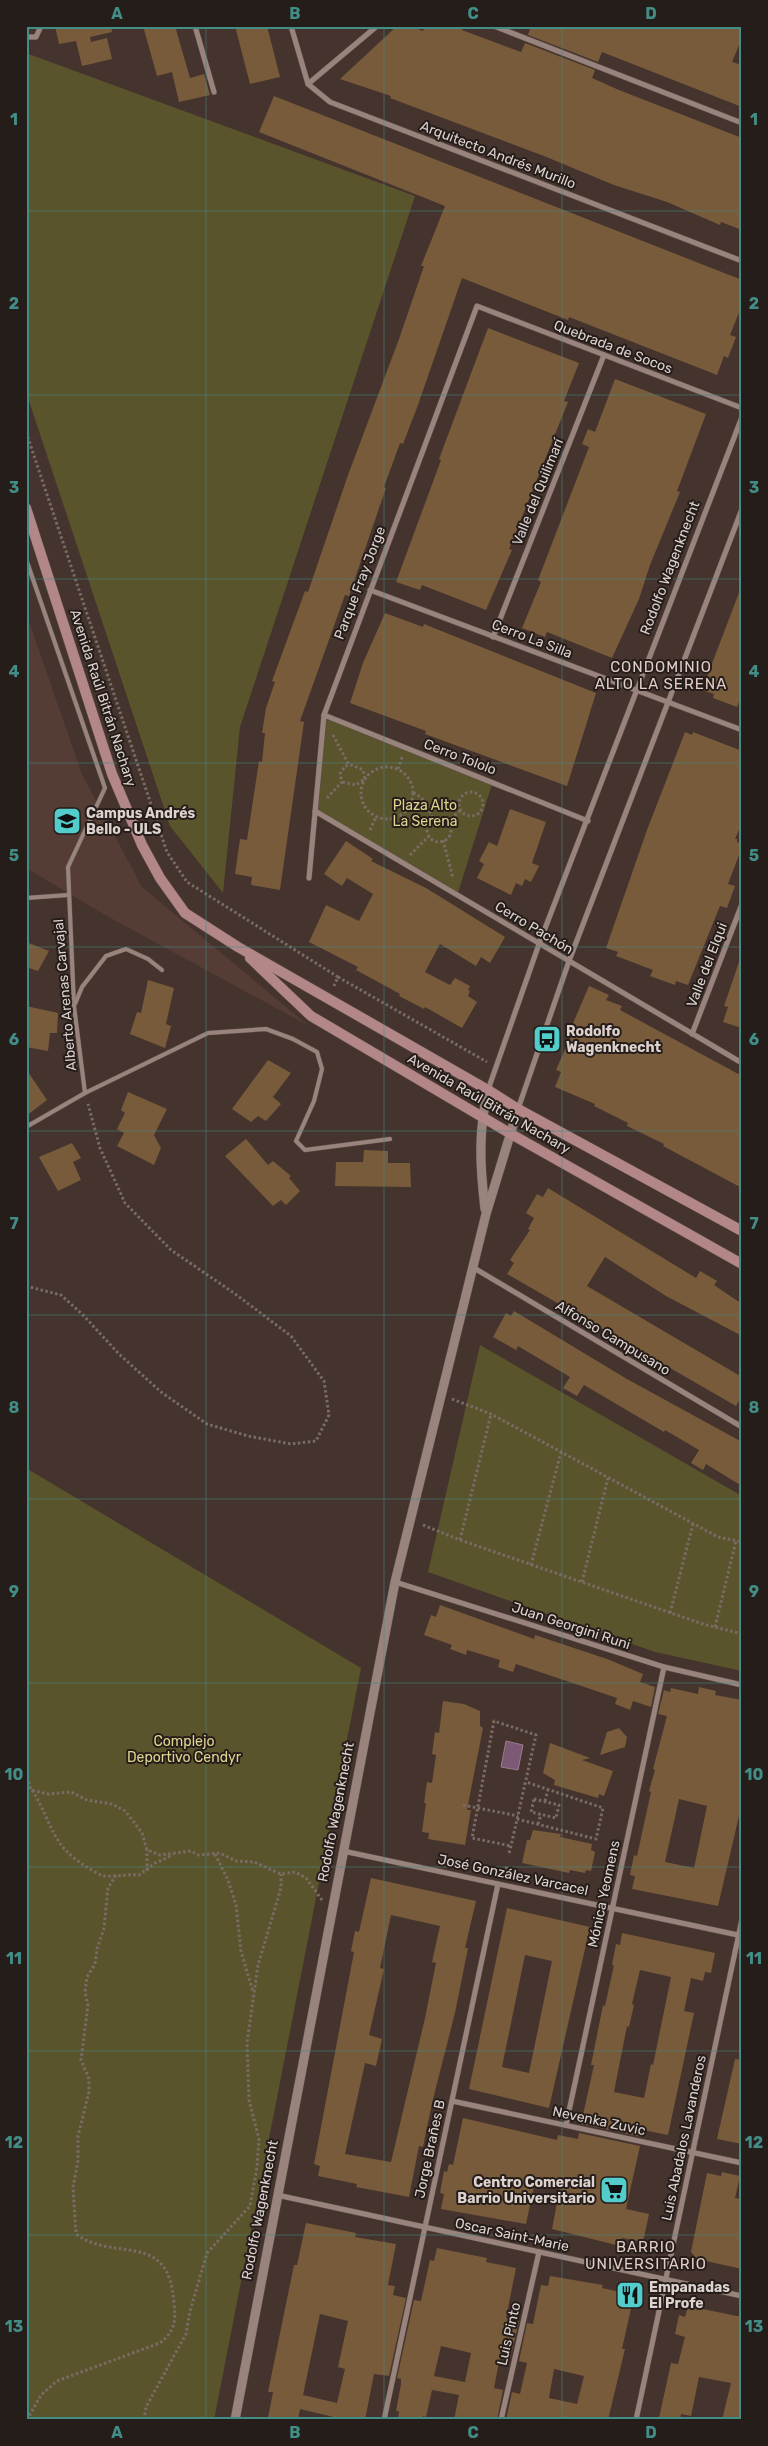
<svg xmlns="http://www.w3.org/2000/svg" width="768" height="2446" font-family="Rubik,sans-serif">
  <rect width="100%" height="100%" fill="#45332d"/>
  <polygon fill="#553c35" points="26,613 82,774 142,887 309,1026 105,915 26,868"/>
  <g fill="#5a542c">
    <polygon points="26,53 415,196 240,727 223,893 170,826 26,392"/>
    <polygon points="324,715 493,781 457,896 315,811"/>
    <polygon points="480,1345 742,1496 742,1671 655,1652 428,1572"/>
    <polygon points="26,1468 361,1668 214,2420 26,2420"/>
  </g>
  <polygon fill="#7c5974" stroke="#997d8f" points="506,1741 523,1745 518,1770 501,1767"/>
  <g fill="#785b3b" fill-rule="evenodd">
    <polygon points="55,26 111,26 112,32 90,37 91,42 107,38 112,59 82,66 76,41 59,44"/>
    <polygon points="143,26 175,26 190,78 204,74 210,95 179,102 172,72 157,76"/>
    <polygon points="235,26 267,26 280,77 250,84"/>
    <polygon points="397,26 411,26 423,31 425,26 463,26 462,30 521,52 525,43 595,70 592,78 619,90 742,138 742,230 721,222 720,225 667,202 614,185 544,156 390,98 391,96 340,79"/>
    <polygon points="531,26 742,26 742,38 732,62 742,65 742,107 602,52 598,62 528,35"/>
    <polygon points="274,96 742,280 742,305 730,335 736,337 728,358 724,356 717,375 569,317 568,320 462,278 418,405 403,444 400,443 384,487 386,488 349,596 345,595 300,721 304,722 280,890 251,885 252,877 235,874 240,839 247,840 259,761 262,762 265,733 262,733 266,708 275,682 272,681 305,591 308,592 348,475 399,339 424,266 421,266 445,206 259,132"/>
    <polygon points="488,328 579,363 564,401 568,402 509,549 512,550 486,610 422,585 420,590 396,582 441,460 439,459"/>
    <polygon points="615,379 706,414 677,491 680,492 650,565 639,599 612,658 547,632 545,637 522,628 541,582 538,580 589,447 582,444 588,429 595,432"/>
    <polygon points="740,590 742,694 737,707 713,698 714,694 702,690"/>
    <polygon points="385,613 423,627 424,624 596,693 567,786 425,734 426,731 350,703 363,663"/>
    <polygon points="685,732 692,735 693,732 742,751 742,823 735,839 737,839 737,842 742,844 742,847 728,884 735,886 727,908 720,906 688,985 676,981 675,985 650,976 653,970 616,956 618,952 606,948 647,830"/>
    <polygon points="510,809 546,822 532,863 539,866 531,882 525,879 522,886 516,883 511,895 477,878 484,864 479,861 489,842 497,846"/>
    <polygon points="346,841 373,859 371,861 426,888 505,937 490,963 481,957 476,966 440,944 425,972 450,985 455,978 470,986 468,990 470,991 468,996 477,1002 462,1028 425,1007 424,1009 399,996 400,994 356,970 358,967 309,942 326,905 359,921 373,894 347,878 342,886 324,874"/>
    <polygon points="26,942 49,951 38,971 26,967"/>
    <polygon points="739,962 742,962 742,1028 723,1022 728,1007 724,1006"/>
    <polygon points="148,980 174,988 166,1024 171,1026 165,1048 130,1034 137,1012 141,1013"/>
    <polygon points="589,986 609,995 606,1000 622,1006 620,1010 742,1076 742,1188 663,1146 664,1144 627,1126 628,1123 594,1106 595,1104 555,1087 561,1072 556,1070 574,1029 571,1028"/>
    <polygon points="26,1006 58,1013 57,1033 50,1033 48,1051 26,1047"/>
    <polygon points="268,1060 291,1073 273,1097 281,1104 266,1121 258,1116 251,1122 232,1109"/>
    <polygon points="26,1069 47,1100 26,1116"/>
    <polygon points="128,1092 167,1109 154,1135 161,1148 154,1165 117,1146 124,1133 117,1129 125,1113 121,1110"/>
    <polygon points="246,1139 268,1165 273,1161 291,1176 289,1178 300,1191 286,1205 281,1200 273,1206 225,1156"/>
    <polygon points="72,1143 81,1158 73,1162 81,1180 58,1191 39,1157"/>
    <polygon points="364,1150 388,1151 388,1163 410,1163 411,1187 335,1186 336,1162 363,1162"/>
    <polygon points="548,1188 696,1278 700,1271 717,1281 714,1285 742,1304 742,1336 666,1296 605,1257 587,1286 742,1377 742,1396 736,1406 507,1274 514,1263 510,1260 530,1230 528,1229 534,1218 526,1213 537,1194 543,1197"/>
    <polygon points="514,1311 627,1379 742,1442 742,1486 706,1464 703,1470 691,1463 699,1450 665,1430 664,1432 584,1385 577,1396 563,1388 570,1377 518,1346 516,1350 493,1337 506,1313 511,1316"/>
    <polygon points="440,1605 534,1639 535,1635 607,1659 643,1674 640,1682 655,1687 651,1707 633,1701 630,1710 615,1704 617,1698 516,1664 513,1672 498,1667 500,1660 467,1650 466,1655 450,1649 452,1645 424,1635 431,1615 436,1617"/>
    <path d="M 699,1687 L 716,1691 L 715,1695 L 742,1700 L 742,1803 L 718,1906 L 632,1889 L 635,1876 L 630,1875 L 634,1855 L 637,1856 L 651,1792 L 649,1791 L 655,1770 L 653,1769 L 667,1716 L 658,1714 L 664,1690 L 670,1692 L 671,1688 L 698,1694 ZM 679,1799 L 707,1806 L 694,1868 L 665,1862 Z"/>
    <polygon points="443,1701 464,1704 480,1711 480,1726 483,1728 467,1810 471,1810 465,1845 428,1839 429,1833 422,1832 426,1803 424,1803 427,1782 432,1783 436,1755 432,1754 435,1732 439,1733"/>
    <polygon points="619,1728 627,1737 625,1747 600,1755 607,1732"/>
    <polygon points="550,1743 590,1758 582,1760 613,1771 604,1796 599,1794 598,1798 554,1785 555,1780 543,1773"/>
    <polygon points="533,1830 561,1834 560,1837 592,1844 591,1850 595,1852 591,1871 586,1870 585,1873 570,1870 569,1873 522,1863 527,1840 530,1840"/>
    <path d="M 371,1878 L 476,1901 L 465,1948 L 468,1948 L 455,2013 L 432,2103 L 423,2147 L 419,2146 L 409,2197 L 356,2187 L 357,2184 L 318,2176 L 320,2166 L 314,2164 L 354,1952 L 351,1951 L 355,1931 L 359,1932 ZM 391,1915 L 440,1926 L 432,1962 L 436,1963 L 425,2018 L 391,2162 L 345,2154 L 365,2063 L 376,2066 L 382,2039 L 369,2035 L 384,1969 L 380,1968 Z"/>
    <path d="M 507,1908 L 590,1927 L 549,2108 L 469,2089 ZM 525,1955 L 552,1961 L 529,2073 L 502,2067 Z"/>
    <path d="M 622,1933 L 715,1953 L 711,1973 L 705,1972 L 703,1981 L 691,1978 L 684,2011 L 694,2013 L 668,2135 L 643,2130 L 642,2137 L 581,2124 L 594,2065 L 591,2065 L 603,2005 L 605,2006 L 614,1965 L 612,1965 L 616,1944 L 620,1945 ZM 640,1970 L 671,1977 L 653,2065 L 651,2064 L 644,2098 L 614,2092 L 627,2026 L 629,2027 L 634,2005 L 632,2004 Z"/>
    <polygon points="735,2059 742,2060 742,2144 717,2139"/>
    <polygon points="463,2118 557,2140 558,2135 578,2139 579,2133 640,2146 626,2209 649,2214 643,2242 622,2238 620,2246 552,2229 561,2182 536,2177 526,2224 441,2209 444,2194 440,2193 444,2171 447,2172 449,2164 453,2165"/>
    <polygon points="722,2172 740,2176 735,2198 742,2199 742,2269 697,2259 691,2252 707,2173 721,2176"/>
    <path d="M 306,2223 L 356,2233 L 355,2237 L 396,2244 L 388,2285 L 395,2286 L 393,2295 L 406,2298 L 389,2376 L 374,2374 L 365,2420 L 346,2420 L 300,2409 L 298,2420 L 268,2418 L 273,2392 L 268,2392 L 294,2265 L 297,2265 ZM 320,2314 L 348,2321 L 338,2367 L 345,2369 L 337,2403 L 303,2395 Z"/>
    <path d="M 437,2248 L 487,2258 L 486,2262 L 516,2268 L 506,2318 L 519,2321 L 510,2359 L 500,2357 L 494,2388 L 503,2390 L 497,2420 L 454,2420 L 459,2395 L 432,2390 L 426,2417 L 423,2416 L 422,2420 L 398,2420 L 399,2411 L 396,2411 L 401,2384 L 401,2379 L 397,2378 L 414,2300 L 421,2301 L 430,2260 L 434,2261 ZM 441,2346 L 471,2353 L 465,2382 L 434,2376 Z"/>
    <path d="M 550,2276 L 603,2285 L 602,2288 L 634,2295 L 622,2349 L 625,2349 L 608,2420 L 506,2420 L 512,2392 L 520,2394 L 527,2363 L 519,2361 L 527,2323 L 533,2324 L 541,2285 L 548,2286 ZM 554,2369 L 584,2376 L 577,2404 L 549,2398 Z"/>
    <polygon points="688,2306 742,2317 742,2420 722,2420 731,2383 699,2377 691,2416 681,2414 680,2420 659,2418 671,2363 678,2364 685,2337 675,2334 679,2315 685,2317"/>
  </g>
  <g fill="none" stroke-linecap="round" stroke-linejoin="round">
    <defs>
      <g id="service">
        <polyline points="26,559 105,788 68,867 74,1006 85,1093"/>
        <polyline points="26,898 68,895"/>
        <polyline points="75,1004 82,987 106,956 126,949 148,959 162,970"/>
        <polyline points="26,1127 85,1093 208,1033 266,1029 293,1039 317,1052 322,1069 314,1101 296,1141 305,1150 390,1139"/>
      </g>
      <g id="minor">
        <polyline points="195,26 214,92"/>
        <polyline points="291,26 308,84 330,102 742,261"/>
        <polyline points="494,26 742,123"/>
        <polyline points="26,37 36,37 41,26"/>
        <polyline points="308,84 377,26"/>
        <polyline points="370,590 742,730"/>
        <polyline points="493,637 604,355"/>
        <polyline points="324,715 588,821"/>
        <polyline points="315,811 742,1063"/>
        <polyline points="309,878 324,715 477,306 742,408"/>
        <polyline points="692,1034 742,904"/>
        <polyline points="488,1090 539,944 742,417"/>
        <polyline points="518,1109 569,961 742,509"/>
        <polyline points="474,1268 742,1427"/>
        <polyline points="395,1582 664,1667 742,1685"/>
        <polyline points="343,1851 738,1935"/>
        <polyline points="452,2101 742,2163"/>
        <polyline points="566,2125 664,1667"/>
        <polyline points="277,2195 742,2296"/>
        <polyline points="384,2420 498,1884"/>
        <polyline points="501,2420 539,2252"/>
        <polyline points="636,2420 742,1919"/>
      </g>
      <g id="tertiary">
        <path d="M 485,1209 C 480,1167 478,1131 488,1090"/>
        <polyline points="235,2420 395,1582 486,1214 518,1109"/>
      </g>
      <g id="secondary">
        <polyline points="26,508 112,774 142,845 160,878 185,913 238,947 488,1090 518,1109 742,1231"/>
        <polyline points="250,958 311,1016 511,1134 742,1264"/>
      </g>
    </defs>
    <use href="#service" stroke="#60514c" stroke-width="5"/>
    <use href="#minor" stroke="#60514c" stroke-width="6"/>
    <use href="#tertiary" stroke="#60514c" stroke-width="10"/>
    <use href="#secondary" stroke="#60514c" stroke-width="11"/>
    <g stroke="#7a6b65" stroke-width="3" stroke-dasharray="2.5 2.5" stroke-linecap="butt">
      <polyline points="26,432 167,852 187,882 338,977 334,986"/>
      <polyline points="333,735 349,765"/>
      <circle cx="387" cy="793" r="26"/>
      <polyline points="398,769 402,757"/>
      <circle cx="471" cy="804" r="12"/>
      <path d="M 413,793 C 425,797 429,809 433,820"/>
      <polyline points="327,798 342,782 340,774 345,766 352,765 363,770 365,779 356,785 342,782"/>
      <circle cx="439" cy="830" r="12"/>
      <polyline points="447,822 461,810"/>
      <polyline points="370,830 376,817"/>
      <polyline points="443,840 453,878"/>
      <polyline points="410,855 429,836"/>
      <polyline points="338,977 487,1062"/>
      <polyline points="26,1286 61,1295 83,1315 119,1354 161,1392 207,1424 248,1436 291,1444 316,1441 329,1415 324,1381 291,1336 234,1293 171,1250 125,1203 100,1148 88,1104"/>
      <polyline points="452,1399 491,1414 718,1537 742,1542"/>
      <polyline points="423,1525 460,1540 703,1624 742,1634"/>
      <polyline points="460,1540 491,1414"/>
      <polyline points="531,1565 561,1452"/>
      <polyline points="582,1582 608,1478"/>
      <polyline points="670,1613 693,1524"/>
      <polyline points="715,1627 736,1541"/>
      <polyline points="26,1772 31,1790 48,1794 71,1792 87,1800 112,1804 125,1811 133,1821 142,1833 147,1850 160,1855 191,1851 198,1855 220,1853 236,1861 254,1862 281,1874 295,1872 306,1878 322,1900"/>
      <path d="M 32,1790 C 53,1823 50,1845 87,1867 C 92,1870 99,1875 104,1876 C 116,1877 127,1874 139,1875 L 155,1863 L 173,1855"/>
      <polygon points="534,1799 559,1805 556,1818 531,1812"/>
      <polyline points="545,1801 548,1790"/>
      <polyline points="463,1805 518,1816"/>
      <polyline points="517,1819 596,1839 603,1808 526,1782"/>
      <polyline points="538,1824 541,1814"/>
      <polyline points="509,1853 511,1846 536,1735 494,1721 472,1838 511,1846"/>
      <polyline points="215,1854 228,1880 236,1905 241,1951 253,1992"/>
      <polyline points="147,1871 147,1850"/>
      <polyline points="505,1874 507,1865"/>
      <path d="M 27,2420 L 41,2395 L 57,2381 L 160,2343 C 175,2331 176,2321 174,2303 C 169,2229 115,2263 76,2234 L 73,2187 L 78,2161 L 78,2136 L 89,2092 L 89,2079 L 81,2060 L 88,2005 L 85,1992 L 87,1977 L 95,1964 L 97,1949 L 104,1928 L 108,1888 L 116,1875"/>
      <polyline points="144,2420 146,2407 186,2334 190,2311 207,2253 250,2206 257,2167 259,2139 249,2100 247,2043 258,1965 281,1888 281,1874"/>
    </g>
    <use href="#service" stroke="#99847d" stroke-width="4"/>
    <use href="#minor" stroke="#99847d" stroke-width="5"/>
    <use href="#tertiary" stroke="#99847d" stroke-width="9"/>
    <use href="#secondary" stroke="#b38688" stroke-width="10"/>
  </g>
  <path fill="none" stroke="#428d86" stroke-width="1" stroke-opacity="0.55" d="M 206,26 L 206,2420M 384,26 L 384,2420M 562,26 L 562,2420M 26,211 L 742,211M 26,395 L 742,395M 26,579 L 742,579M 26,763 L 742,763M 26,947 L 742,947M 26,1131 L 742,1131M 26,1315 L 742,1315M 26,1499 L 742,1499M 26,1683 L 742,1683M 26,1867 L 742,1867M 26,2051 L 742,2051M 26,2235 L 742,2235"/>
  <defs>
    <symbol id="university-square" viewBox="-11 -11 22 22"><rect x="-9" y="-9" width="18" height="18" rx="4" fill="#52cdcc" stroke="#251d1a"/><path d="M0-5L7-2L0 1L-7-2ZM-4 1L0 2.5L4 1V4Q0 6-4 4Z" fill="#111"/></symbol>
    <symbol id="bus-square" viewBox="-11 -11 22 22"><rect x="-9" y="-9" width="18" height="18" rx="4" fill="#52cdcc" stroke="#251d1a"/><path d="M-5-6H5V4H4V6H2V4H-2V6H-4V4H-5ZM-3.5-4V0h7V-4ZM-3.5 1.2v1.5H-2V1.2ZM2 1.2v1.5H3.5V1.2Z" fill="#111"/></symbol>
    <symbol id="supermarket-square" viewBox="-11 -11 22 22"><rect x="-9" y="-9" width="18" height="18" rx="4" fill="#52cdcc" stroke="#251d1a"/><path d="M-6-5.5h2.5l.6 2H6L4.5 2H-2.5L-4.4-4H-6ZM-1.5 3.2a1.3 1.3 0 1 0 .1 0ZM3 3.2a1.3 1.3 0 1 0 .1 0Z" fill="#111"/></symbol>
    <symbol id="restaurant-square" viewBox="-11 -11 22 22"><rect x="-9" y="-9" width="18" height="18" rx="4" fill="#52cdcc" stroke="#251d1a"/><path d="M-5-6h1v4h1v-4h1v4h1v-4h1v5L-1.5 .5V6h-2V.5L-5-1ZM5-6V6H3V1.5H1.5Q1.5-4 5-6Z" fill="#111"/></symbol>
  </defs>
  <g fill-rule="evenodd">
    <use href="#university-square" x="51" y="805" width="32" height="32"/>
    <use href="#bus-square" x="531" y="1023" width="32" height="32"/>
    <use href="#supermarket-square" x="598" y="2174" width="32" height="32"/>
    <use href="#restaurant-square" x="614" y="2279" width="32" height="32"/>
  </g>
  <g text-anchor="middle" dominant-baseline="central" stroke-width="4" stroke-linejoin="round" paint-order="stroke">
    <g font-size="14" fill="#ddd2ce" stroke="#251d1a">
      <text transform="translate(498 155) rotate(21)">Arquitecto Andrés Murillo</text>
      <text transform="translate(613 347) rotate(21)">Quebrada de Socos</text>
      <text transform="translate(538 492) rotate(-68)">Valle del Quilimarí</text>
      <text transform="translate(670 568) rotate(-69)">Rodolfo Wagenknecht</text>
      <text transform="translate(360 583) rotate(-69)">Parque Fray Jorge</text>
      <text transform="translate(532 639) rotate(21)">Cerro La Silla</text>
      <text transform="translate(103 698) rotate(72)">Avenida Raúl Bitrán Nachary</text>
      <text transform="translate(460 757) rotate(21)">Cerro Tololo</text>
      <text transform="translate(534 928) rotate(31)">Cerro Pachón</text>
      <text transform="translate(707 965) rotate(-69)">Valle del Elqui</text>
      <text transform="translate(65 995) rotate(-95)">Alberto Arenas Carvajal</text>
      <text transform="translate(489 1104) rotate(30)">Avenida Raúl Bitrán Nachary</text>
      <text transform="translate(613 1338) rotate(31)">Alfonso Campusano</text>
      <text transform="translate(571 1626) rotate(18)">Juan Georgini Runi</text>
      <text transform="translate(336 1812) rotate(-79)">Rodolfo Wagenknecht</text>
      <text transform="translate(513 1875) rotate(12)">José González Varcacel</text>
      <text transform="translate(604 1894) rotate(-78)">Mónica Yeomens</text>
      <text transform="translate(599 2121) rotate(12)">Nevenka Zuvic</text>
      <text transform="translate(684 2138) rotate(-78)">Luis Abadalos Lavanderos</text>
      <text transform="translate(430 2149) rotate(-78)">Jorge Brañes B</text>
      <text transform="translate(260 2210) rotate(-79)">Rodolfo Wagenknecht</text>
      <text transform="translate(512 2235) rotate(12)">Oscar Saint-Marie</text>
      <text transform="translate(509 2334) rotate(-77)">Luis Pinto</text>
    </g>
    <g font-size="14" fill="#e0d58f" stroke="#251d1a">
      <text x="425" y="805">Plaza Alto<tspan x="425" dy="16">La Serena</tspan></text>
      <text x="184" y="1741">Complejo<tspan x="184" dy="16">Deportivo Cendyr</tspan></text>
    </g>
    <g font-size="14" font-weight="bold" fill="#ddd2ce" stroke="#251d1a" text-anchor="start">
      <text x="86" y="813">Campus Andrés<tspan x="86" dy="16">Bello - ULS</tspan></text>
      <text x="566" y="1031">Rodolfo<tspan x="566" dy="16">Wagenknecht</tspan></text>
      <text x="595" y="2182" text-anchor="end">Centro Comercial<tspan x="595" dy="16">Barrio Universitario</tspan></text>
      <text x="649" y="2287">Empanadas<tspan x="649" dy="16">El Profe</tspan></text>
    </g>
    <g font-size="15" letter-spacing="1" fill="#e4cdc6" stroke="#251d1a">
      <text x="661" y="667">CONDOMINIO<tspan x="661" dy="17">ALTO LA SERENA</tspan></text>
      <text x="646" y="2247">BARRIO<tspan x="646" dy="17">UNIVERSITARIO</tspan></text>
    </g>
  </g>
  <rect width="768" height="2446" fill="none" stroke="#251d1a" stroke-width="55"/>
  <rect x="28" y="28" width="712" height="2390" fill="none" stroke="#428d86" stroke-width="2"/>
  <g font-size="16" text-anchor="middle" font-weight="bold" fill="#428d86">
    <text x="117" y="19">A</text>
    <text x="295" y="19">B</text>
    <text x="473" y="19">C</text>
    <text x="651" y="19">D</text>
    <text x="14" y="125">1</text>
    <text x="754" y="125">1</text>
    <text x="14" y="309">2</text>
    <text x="754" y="309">2</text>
    <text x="14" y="493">3</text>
    <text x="754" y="493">3</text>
    <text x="14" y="677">4</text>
    <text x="754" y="677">4</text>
    <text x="14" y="861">5</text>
    <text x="754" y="861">5</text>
    <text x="14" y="1045">6</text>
    <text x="754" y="1045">6</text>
    <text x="14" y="1229">7</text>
    <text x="754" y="1229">7</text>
    <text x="14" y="1413">8</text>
    <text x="754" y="1413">8</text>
    <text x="14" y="1597">9</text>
    <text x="754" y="1597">9</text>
    <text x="14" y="1780">10</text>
    <text x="754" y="1780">10</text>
    <text x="14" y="1964">11</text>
    <text x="754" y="1964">11</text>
    <text x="14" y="2148">12</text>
    <text x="754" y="2148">12</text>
    <text x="14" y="2332">13</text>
    <text x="754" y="2332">13</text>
    <text x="117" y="2438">A</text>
    <text x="295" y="2438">B</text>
    <text x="473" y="2438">C</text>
    <text x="651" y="2438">D</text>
  </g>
</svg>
